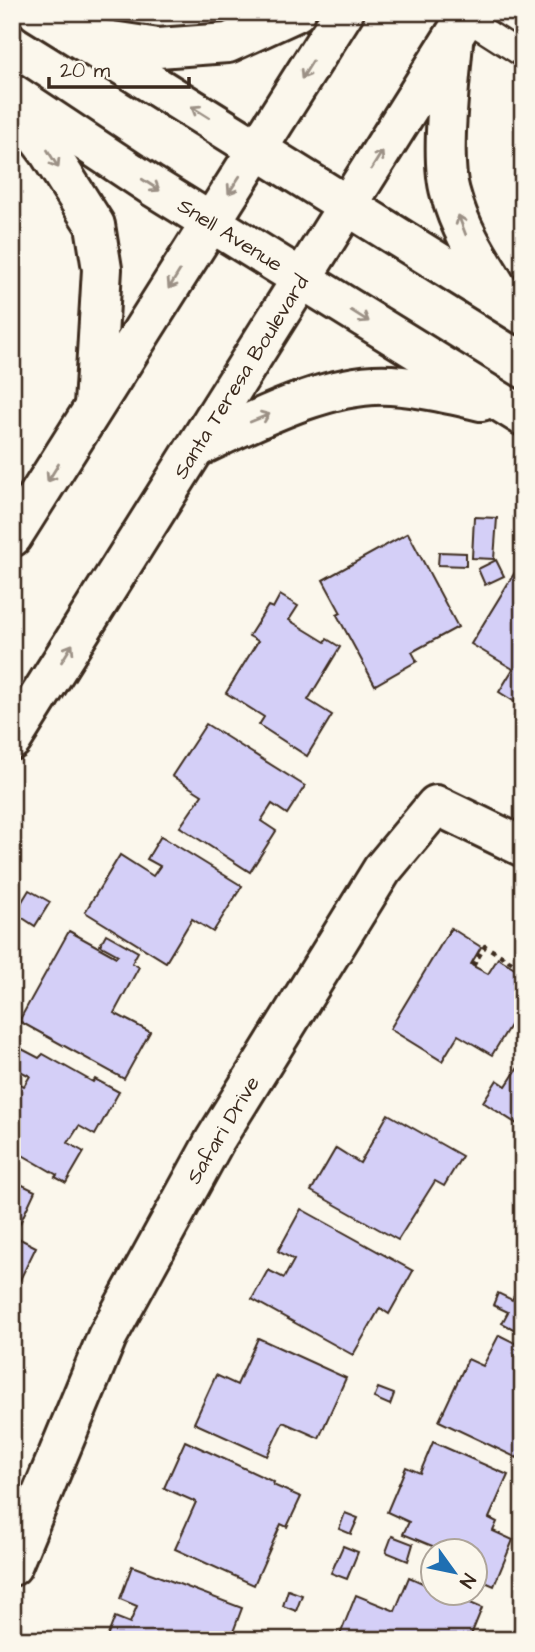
<svg xmlns="http://www.w3.org/2000/svg" width="535" height="1652" font-family="'Architects Daughter',sans-serif">
  <rect width="100%" height="100%" fill="#fbf7ec"/>
  <filter id="ink" filterUnits="userSpaceOnUse"><feTurbulence type="fractalNoise" baseFrequency=".0143" numOctaves="2"/><feDisplacementMap in="SourceGraphic" scale="14" xChannelSelector="R" yChannelSelector="G"/><feConvolveMatrix kernelMatrix="1 2 1 2 8 2 1 2 1" color-interpolation-filters="sRGB"/></filter>
  <g filter="url(#ink)">
    <g fill="#d4cff7" stroke="#3b2a1e" stroke-width="2">
      <polygon points="474,517 497,518 494,559 472,558"/>
      <polygon points="408,533 458,627 412,652 417,661 375,685 337,615 341,613 323,580"/>
      <polygon points="439,552 466,553 466,566 438,565"/>
      <polygon points="496,560 504,576 485,585 478,569"/>
      <polygon points="520,564 523,565 523,707 499,692 513,669 471,644"/>
      <polygon points="280,595 298,606 289,620 325,642 327,639 340,647 308,700 332,715 307,756 259,725 264,717 226,693 258,641 249,636 268,606 273,608"/>
      <polygon points="206,724 305,786 287,814 272,804 261,821 276,831 250,872 180,827 202,795 172,776"/>
      <polygon points="161,836 242,886 213,932 192,919 166,962 85,912 120,855 153,876 160,866 147,859"/>
      <polygon points="29,890 50,902 35,926 15,913"/>
      <polygon points="451,928 481,947 471,964 473,966 488,974 498,958 523,973 523,1004 492,1055 458,1035 442,1061 390,1029"/>
      <polygon points="69,931 116,957 118,955 100,945 106,934 138,952 132,963 139,967 114,1013 150,1032 124,1079 19,1021"/>
      <polygon points="18,1047 39,1058 43,1054 93,1082 95,1079 119,1092 95,1135 79,1126 68,1143 84,1152 66,1183 55,1177 57,1175 12,1149 12,1080 24,1086 30,1076 12,1067 12,1056"/>
      <polygon points="523,1060 523,1128 483,1102 497,1080 506,1086"/>
      <polygon points="388,1114 462,1156 444,1186 435,1181 398,1240 311,1191 336,1148 360,1163"/>
      <polygon points="12,1180 35,1191 14,1236 36,1247 13,1294"/>
      <polygon points="301,1209 413,1271 389,1314 380,1308 353,1355 252,1299 268,1270 284,1278 294,1260 278,1251"/>
      <polygon points="523,1253 523,1277 513,1272"/>
      <polygon points="523,1278 523,1334 502,1323 508,1312 493,1305 498,1293 512,1300"/>
      <polygon points="499,1335 523,1347 523,1445 517,1458 439,1421 468,1359 483,1366"/>
      <polygon points="258,1338 346,1378 319,1438 283,1422 267,1456 194,1423 216,1375 237,1385"/>
      <polygon points="378,1388 394,1394 390,1405 374,1398"/>
      <polygon points="185,1441 274,1482 273,1485 301,1497 287,1527 281,1524 254,1585 175,1549 196,1502 164,1488"/>
      <polygon points="433,1442 508,1475 489,1518 497,1522 493,1531 513,1540 494,1586 476,1578 476,1550 442,1550 403,1534 409,1522 387,1512 406,1467 420,1473"/>
      <polygon points="345,1513 358,1518 351,1534 339,1529"/>
      <polygon points="392,1536 413,1544 408,1561 386,1552"/>
      <polygon points="343,1546 358,1552 347,1579 331,1573"/>
      <polygon points="132,1566 242,1608 230,1640 106,1640 115,1617 130,1623 137,1606 120,1599"/>
      <polygon points="409,1577 434,1588 434,1592 445,1592 482,1608 469,1640 338,1640 356,1595 395,1611"/>
      <polygon points="288,1590 302,1595 296,1611 283,1606"/>
    </g>
    <g fill="none" stroke-linecap="round" stroke-linejoin="round">
      <defs>
        <polyline id="lane" points="465,18 523,55"/>
        <polyline id="street" points="12,1566 107,1337 215,1140 382,870 436,805 523,847"/>
        <g id="secondary">
          <polyline points="37,12 523,315"/>
          <polyline points="92,38 158,48 228,43 296,12"/>
          <path d="M 453,42 C 450,80 440,158 450,192 C 460,231 482,263 503,297"/>
          <polyline points="12,93 152,186 523,416"/>
          <polyline points="14,106 48,151 95,225 102,269 94,405"/>
          <path d="M 198,447 C 253,421 329,381 391,385 C 421,387 451,394 481,401"/>
          <polyline points="12,537 344,12"/>
          <polyline points="12,740 469,12"/>
        </g>
      </defs>
      <use href="#lane" stroke="#3b2a1e" stroke-width="28"/>
      <use href="#street" stroke="#3b2a1e" stroke-width="44"/>
      <use href="#secondary" stroke="#3b2a1e" stroke-width="44"/>
      <polyline stroke="#3b2a1e" stroke-width="4.5" stroke-dasharray="5 5" stroke-linecap="butt" points="473,966 485,946 520,967"/>
      <use href="#lane" stroke="#fbf7ec" stroke-width="23"/>
      <use href="#street" stroke="#fbf7ec" stroke-width="38"/>
      <use href="#secondary" stroke="#fbf7ec" stroke-width="38"/>
    </g>
    <defs><path id="oneway-shaft" d="M-6 0H5M1.5-3L5.5 0L1.5 3" fill="none" stroke-width="1.6" stroke-linecap="round" stroke-linejoin="round" transform="scale(1.75)"/></defs>
    <g stroke="#9b9085">
      <use href="#oneway-shaft" transform="translate(307 70) rotate(122)"/>
      <use href="#oneway-shaft" transform="translate(200 112) rotate(-148)"/>
      <use href="#oneway-shaft" transform="translate(53 159) rotate(58)"/>
      <use href="#oneway-shaft" transform="translate(377 160) rotate(-58)"/>
      <use href="#oneway-shaft" transform="translate(151 185) rotate(33)"/>
      <use href="#oneway-shaft" transform="translate(234 185) rotate(123)"/>
      <use href="#oneway-shaft" transform="translate(462 225) rotate(-111)"/>
      <use href="#oneway-shaft" transform="translate(174 280) rotate(122)"/>
      <use href="#oneway-shaft" transform="translate(360 316) rotate(32)"/>
      <use href="#oneway-shaft" transform="translate(260 418) rotate(-22)"/>
      <use href="#oneway-shaft" transform="translate(53 473) rotate(122)"/>
      <use href="#oneway-shaft" transform="translate(67 653) rotate(-58)"/>
    </g>
  </g>
  <g text-anchor="middle" dominant-baseline="central" stroke-width="6" stroke-linejoin="round" paint-order="stroke">
    <g font-size="21" fill="#3b2a1e" stroke="#fbf7ec">
      <text transform="translate(230 235) rotate(32)">Snell Avenue</text>
      <text transform="translate(241 377) rotate(-58)">Santa Teresa Boulevard</text>
      <text transform="translate(223 1130) rotate(-59)">Safari Drive</text>
    </g>
  </g>
  <rect width="535" height="1652" fill="none" stroke="#fbf7ec" stroke-width="42"/>
  <rect x="21" y="21" width="493" height="1610" fill="none" stroke="#3b2a1e" stroke-width="2.5" filter="url(#ink)"/>
  <g transform="translate(454 1572) rotate(123)"><circle r="33" fill="#fbf7ec" stroke="#aea59a" stroke-width="2"/>
  <path d="M0-5L12 26L0 18L-12 26Z" fill="#1f6fb2"/>
  <text y="-10" font-size="19" font-weight="bold" text-anchor="middle" fill="#3b2a1e">N</text>
  </g>
  <path d="M49 77v10h140v-10" fill="none" stroke="#3b2a1e" stroke-width="3.5"/>
  <text x="60" y="77" font-size="21" fill="#3b2a1e" stroke="#fbf7ec" stroke-width="5" paint-order="stroke">20 m</text>
</svg>
